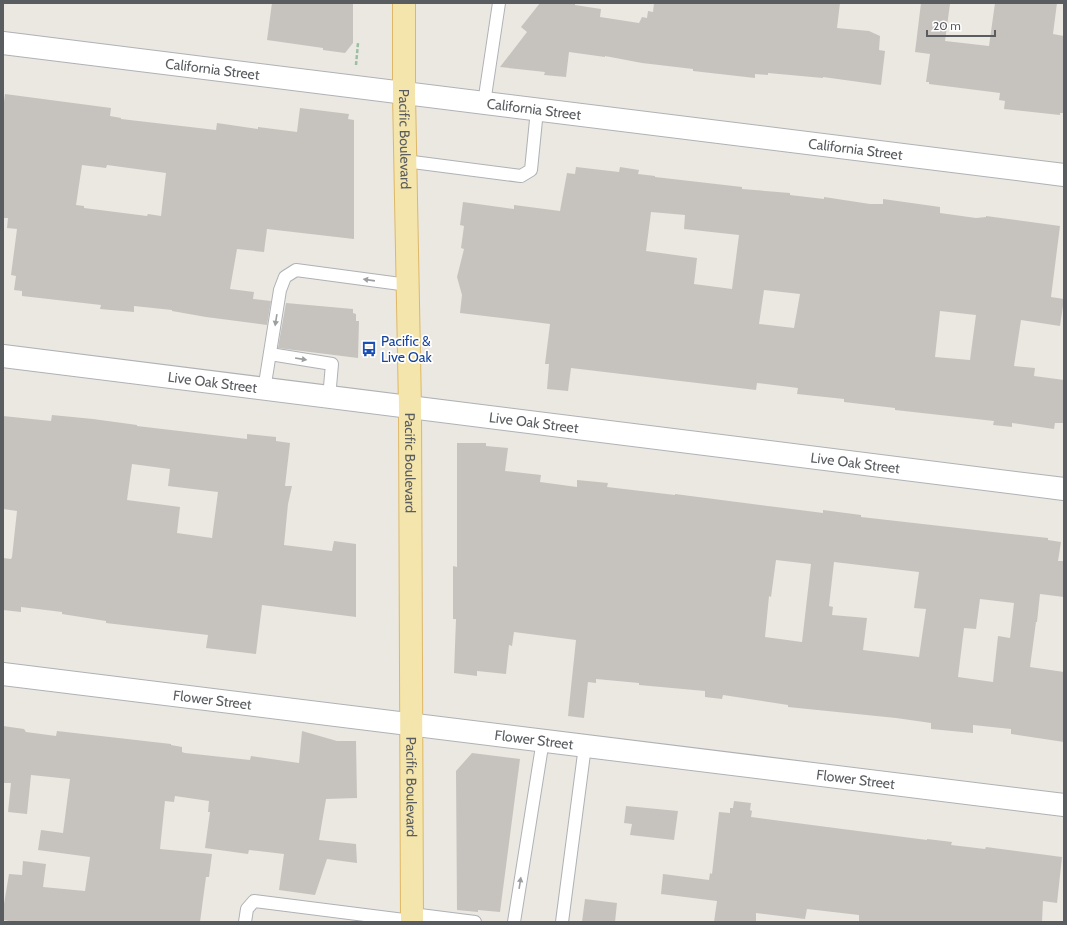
<svg xmlns="http://www.w3.org/2000/svg" width="1067" height="925" font-family="Cabin,sans-serif">
  <rect width="100%" height="100%" fill="#eae8e1"/>
  <g fill="#c6c3be" fill-rule="evenodd">
    <polygon points="272,3 353,3 353,43 345,53 323,50 323,48 267,40"/>
    <polygon points="540,3 575,3 575,5 601,9 600,17 639,23 642,17 647,18 648,11 653,12 654,3 840,3 837,28 869,31 880,36 879,50 885,51 881,85 823,77 823,78 768,73 768,75 755,74 755,78 693,71 693,69 642,63 605,56 605,57 569,52 566,77 544,75 545,72 500,67 527,32 521,27"/>
    <polygon points="921,3 950,4 945,41 989,46 995,3 1057,3 1053,34 1064,36 1064,113 1060,113 1060,115 1004,109 1005,101 999,100 1000,93 929,84 929,82 926,82 930,54 915,52"/>
    <path d="M 5,94 L 111,108 L 110,116 L 121,118 L 121,119 L 216,130 L 217,123 L 258,129 L 258,127 L 297,132 L 300,108 L 349,114 L 348,119 L 354,120 L 354,239 L 267,229 L 264,252 L 237,249 L 230,289 L 254,292 L 253,299 L 271,301 L 267,325 L 206,317 L 172,311 L 172,310 L 134,306 L 134,312 L 100,309 L 101,305 L 22,296 L 22,291 L 14,290 L 16,276 L 11,275 L 17,229 L 7,228 L 8,218 L 3,218 L 3,102 L 4,102 ZM 82,165 L 106,168 L 107,165 L 166,173 L 161,216 L 148,214 L 147,216 L 84,208 L 84,206 L 76,205 Z"/>
    <path d="M 576,167 L 619,172 L 620,167 L 639,170 L 638,174 L 655,176 L 655,177 L 742,187 L 742,189 L 790,193 L 790,195 L 824,199 L 824,197 L 870,204 L 883,204 L 883,199 L 940,207 L 940,213 L 976,218 L 986,217 L 986,216 L 1060,226 L 1051,297 L 1064,299 L 1060,326 L 1021,320 L 1014,366 L 1035,368 L 1034,376 L 1064,380 L 1064,423 L 1055,423 L 1054,429 L 1012,423 L 1012,427 L 993,425 L 994,421 L 895,410 L 895,408 L 844,402 L 844,399 L 797,394 L 798,388 L 757,383 L 756,390 L 571,368 L 568,391 L 547,389 L 549,364 L 545,364 L 550,324 L 460,313 L 462,295 L 457,277 L 464,249 L 461,248 L 464,226 L 460,225 L 463,202 L 514,209 L 514,205 L 560,211 L 567,173 L 575,174 ZM 651,212 L 685,215 L 684,229 L 739,235 L 732,289 L 694,284 L 697,258 L 646,251 ZM 764,290 L 800,294 L 794,328 L 759,324 ZM 940,311 L 976,315 L 970,360 L 935,357 Z"/>
    <polygon points="286,303 353,309 353,313 356,314 356,321 359,321 358,358 278,348"/>
    <path d="M 52,415 L 93,419 L 137,425 L 137,426 L 247,439 L 247,434 L 276,437 L 276,441 L 290,443 L 285,486 L 292,486 L 288,504 L 284,545 L 332,551 L 334,541 L 356,544 L 356,617 L 262,605 L 256,654 L 206,648 L 208,635 L 106,623 L 106,621 L 62,614 L 62,612 L 21,607 L 21,612 L 3,610 L 3,558 L 11,559 L 12,557 L 17,511 L 3,509 L 3,416 L 51,421 ZM 132,464 L 170,469 L 168,486 L 218,492 L 212,538 L 177,533 L 180,507 L 127,500 Z"/>
    <path d="M 457,443 L 486,443 L 486,446 L 508,448 L 505,471 L 541,475 L 540,482 L 577,487 L 577,480 L 608,483 L 607,487 L 675,495 L 675,494 L 823,513 L 823,510 L 861,515 L 861,517 L 1011,534 L 1048,538 L 1048,540 L 1061,542 L 1058,561 L 1064,561 L 1064,597 L 1040,594 L 1037,622 L 1036,622 L 1030,667 L 1064,672 L 1064,742 L 1011,734 L 1011,729 L 973,725 L 973,733 L 931,729 L 931,723 L 896,718 L 788,707 L 788,705 L 723,695 L 722,699 L 705,697 L 705,691 L 639,685 L 639,683 L 596,679 L 596,683 L 588,682 L 584,718 L 568,716 L 576,640 L 514,632 L 512,646 L 509,645 L 506,674 L 477,671 L 477,676 L 454,673 L 456,619 L 453,619 L 453,566 L 457,567 ZM 776,560 L 811,564 L 802,642 L 765,637 L 769,596 L 771,597 ZM 834,562 L 919,572 L 914,608 L 926,609 L 919,657 L 863,650 L 867,618 L 832,615 L 833,607 L 829,606 ZM 980,599 L 1014,603 L 1010,638 L 998,636 L 993,682 L 958,677 L 964,628 L 976,629 Z"/>
    <polygon points="3,726 24,729 26,732 56,736 57,731 171,744 171,745 182,747 182,752 185,753 250,760 251,756 299,763 302,731 337,741 356,741 357,798 326,799 319,840 356,844 357,863 327,859 315,895 279,890 284,854 249,850 248,854 205,848 210,812 208,812 209,801 175,796 174,802 165,801 160,849 212,854 209,877 206,877 200,922 15,922 3,920 3,910 9,874 22,875 23,861 46,864 43,887 85,891 90,857 38,850 41,830 63,833 70,779 31,775 27,814 8,812 11,783 3,783"/>
    <polygon points="472,753 520,759 500,912 478,910 478,912 457,910 456,771"/>
    <polygon points="734,801 751,803 750,810 752,811 751,817 927,840 927,839 952,842 951,845 985,849 986,847 1062,857 1057,903 1043,901 1042,922 859,922 859,915 807,909 805,919 756,913 756,922 714,922 717,901 661,894 663,874 709,880 710,873 712,874 719,812 730,813 730,808 733,808"/>
    <polygon points="626,806 678,811 674,840 630,835 632,824 624,823"/>
    <polygon points="585,899 617,903 615,922 582,922"/>
  </g>
  <g fill="none" stroke-linecap="round" stroke-linejoin="round">
    <defs>
      <g id="lane">
        <polyline points="484,103 499,3"/>
        <polyline points="405,161 521,176 531,170 537,110"/>
        <polyline points="270,354 332,364 329,398"/>
        <polyline points="264,390 280,290 285,277 296,270 408,285"/>
        <polyline points="412,914 475,922"/>
        <polyline points="245,922 247,909 254,901 412,921"/>
        <polyline points="514,922 543,740"/>
        <polyline points="562,922 585,746"/>
      </g>
      <g id="street">
        <path id="s1" d="M 3,43 L 1064,175"/>
        <path id="s2" d="M 3,356 L 1064,489"/>
        <path id="s3" d="M 3,674 L 1064,805"/>
      </g>
      <g id="primary">
        <path id="s4" d="M 404,3 L 404,94 L 410,408 L 412,922"/>
      </g>
    </defs>
    <use href="#lane" stroke="#afb1b5" stroke-width="14"/>
    <use href="#street" stroke="#afb1b5" stroke-width="24"/>
    <use href="#primary" stroke="#deb866" stroke-width="24"/>
    <polyline stroke="#9abfa3" stroke-width="2.5" stroke-dasharray="4 2" stroke-linecap="butt" points="356,65 358,43"/>
    <use href="#lane" stroke="#fff" stroke-width="12"/>
    <use href="#street" stroke="#fff" stroke-width="22"/>
    <use href="#primary" stroke="#f4e5ad" stroke-width="22"/>
  </g>
  <defs><path id="oneway-solid" d="M-6-.8H1V-3.2L6.5 0L1 3.2V.8H-6Z"/></defs>
  <g fill="#9c9ea0">
    <use href="#oneway-solid" transform="translate(369 280) rotate(-172)"/>
    <use href="#oneway-solid" transform="translate(276 320) rotate(99)"/>
    <use href="#oneway-solid" transform="translate(301 359) rotate(9)"/>
    <use href="#oneway-solid" transform="translate(520 883) rotate(-81)"/>
  </g>
  <defs>
    <symbol id="bus-bare" viewBox="-9 -9 18 18"><path d="M-5-6H5V4H4V6H2V4H-2V6H-4V4H-5ZM-3.5-4V0h7V-4ZM-3.5 1.2v1.5H-2V1.2ZM2 1.2v1.5H3.5V1.2Z" fill="#1a4fb4" stroke="#fff" stroke-width="2.5" paint-order="stroke"/></symbol>
  </defs>
  <g fill-rule="evenodd">
    <use href="#bus-bare" x="358" y="338" width="22" height="22"/>
  </g>
  <g text-anchor="middle" dominant-baseline="central" stroke-width="3.5" stroke-linejoin="round" paint-order="stroke">
    <g font-size="14" fill="#5a5d60" stroke="#fff">
      <text stroke="none"><textPath href="#s1" startOffset="211">California Street</textPath></text>
      <text stroke="none"><textPath href="#s1" startOffset="535">California Street</textPath></text>
      <text stroke="none"><textPath href="#s4" startOffset="136">Pacific Boulevard</textPath></text>
      <text stroke="none"><textPath href="#s1" startOffset="859">California Street</textPath></text>
      <text stroke="none"><textPath href="#s2" startOffset="211">Live Oak Street</textPath></text>
      <text stroke="none"><textPath href="#s2" startOffset="535">Live Oak Street</textPath></text>
      <text stroke="none"><textPath href="#s4" startOffset="460">Pacific Boulevard</textPath></text>
      <text stroke="none"><textPath href="#s2" startOffset="859">Live Oak Street</textPath></text>
      <text stroke="none"><textPath href="#s3" startOffset="211">Flower Street</textPath></text>
      <text stroke="none"><textPath href="#s3" startOffset="535">Flower Street</textPath></text>
      <text stroke="none"><textPath href="#s3" startOffset="859">Flower Street</textPath></text>
      <text stroke="none"><textPath href="#s4" startOffset="784">Pacific Boulevard</textPath></text>
    </g>
    <g font-size="14" fill="#164399" stroke="#fff" text-anchor="start">
      <text x="381" y="341">Pacific &amp;<tspan x="381" dy="16">Live Oak</tspan></text>
    </g>
  </g>
  <rect width="1067" height="925" fill="none" stroke="#5a5d60" stroke-width="8"/>
  <path d="M927 30v6h68v-6" fill="none" stroke="#5a5d60" stroke-width="2"/>
  <text x="933" y="30" font-size="12" fill="#5a5d60" stroke="#ffffff" stroke-width="3" paint-order="stroke">20 m</text>
</svg>
